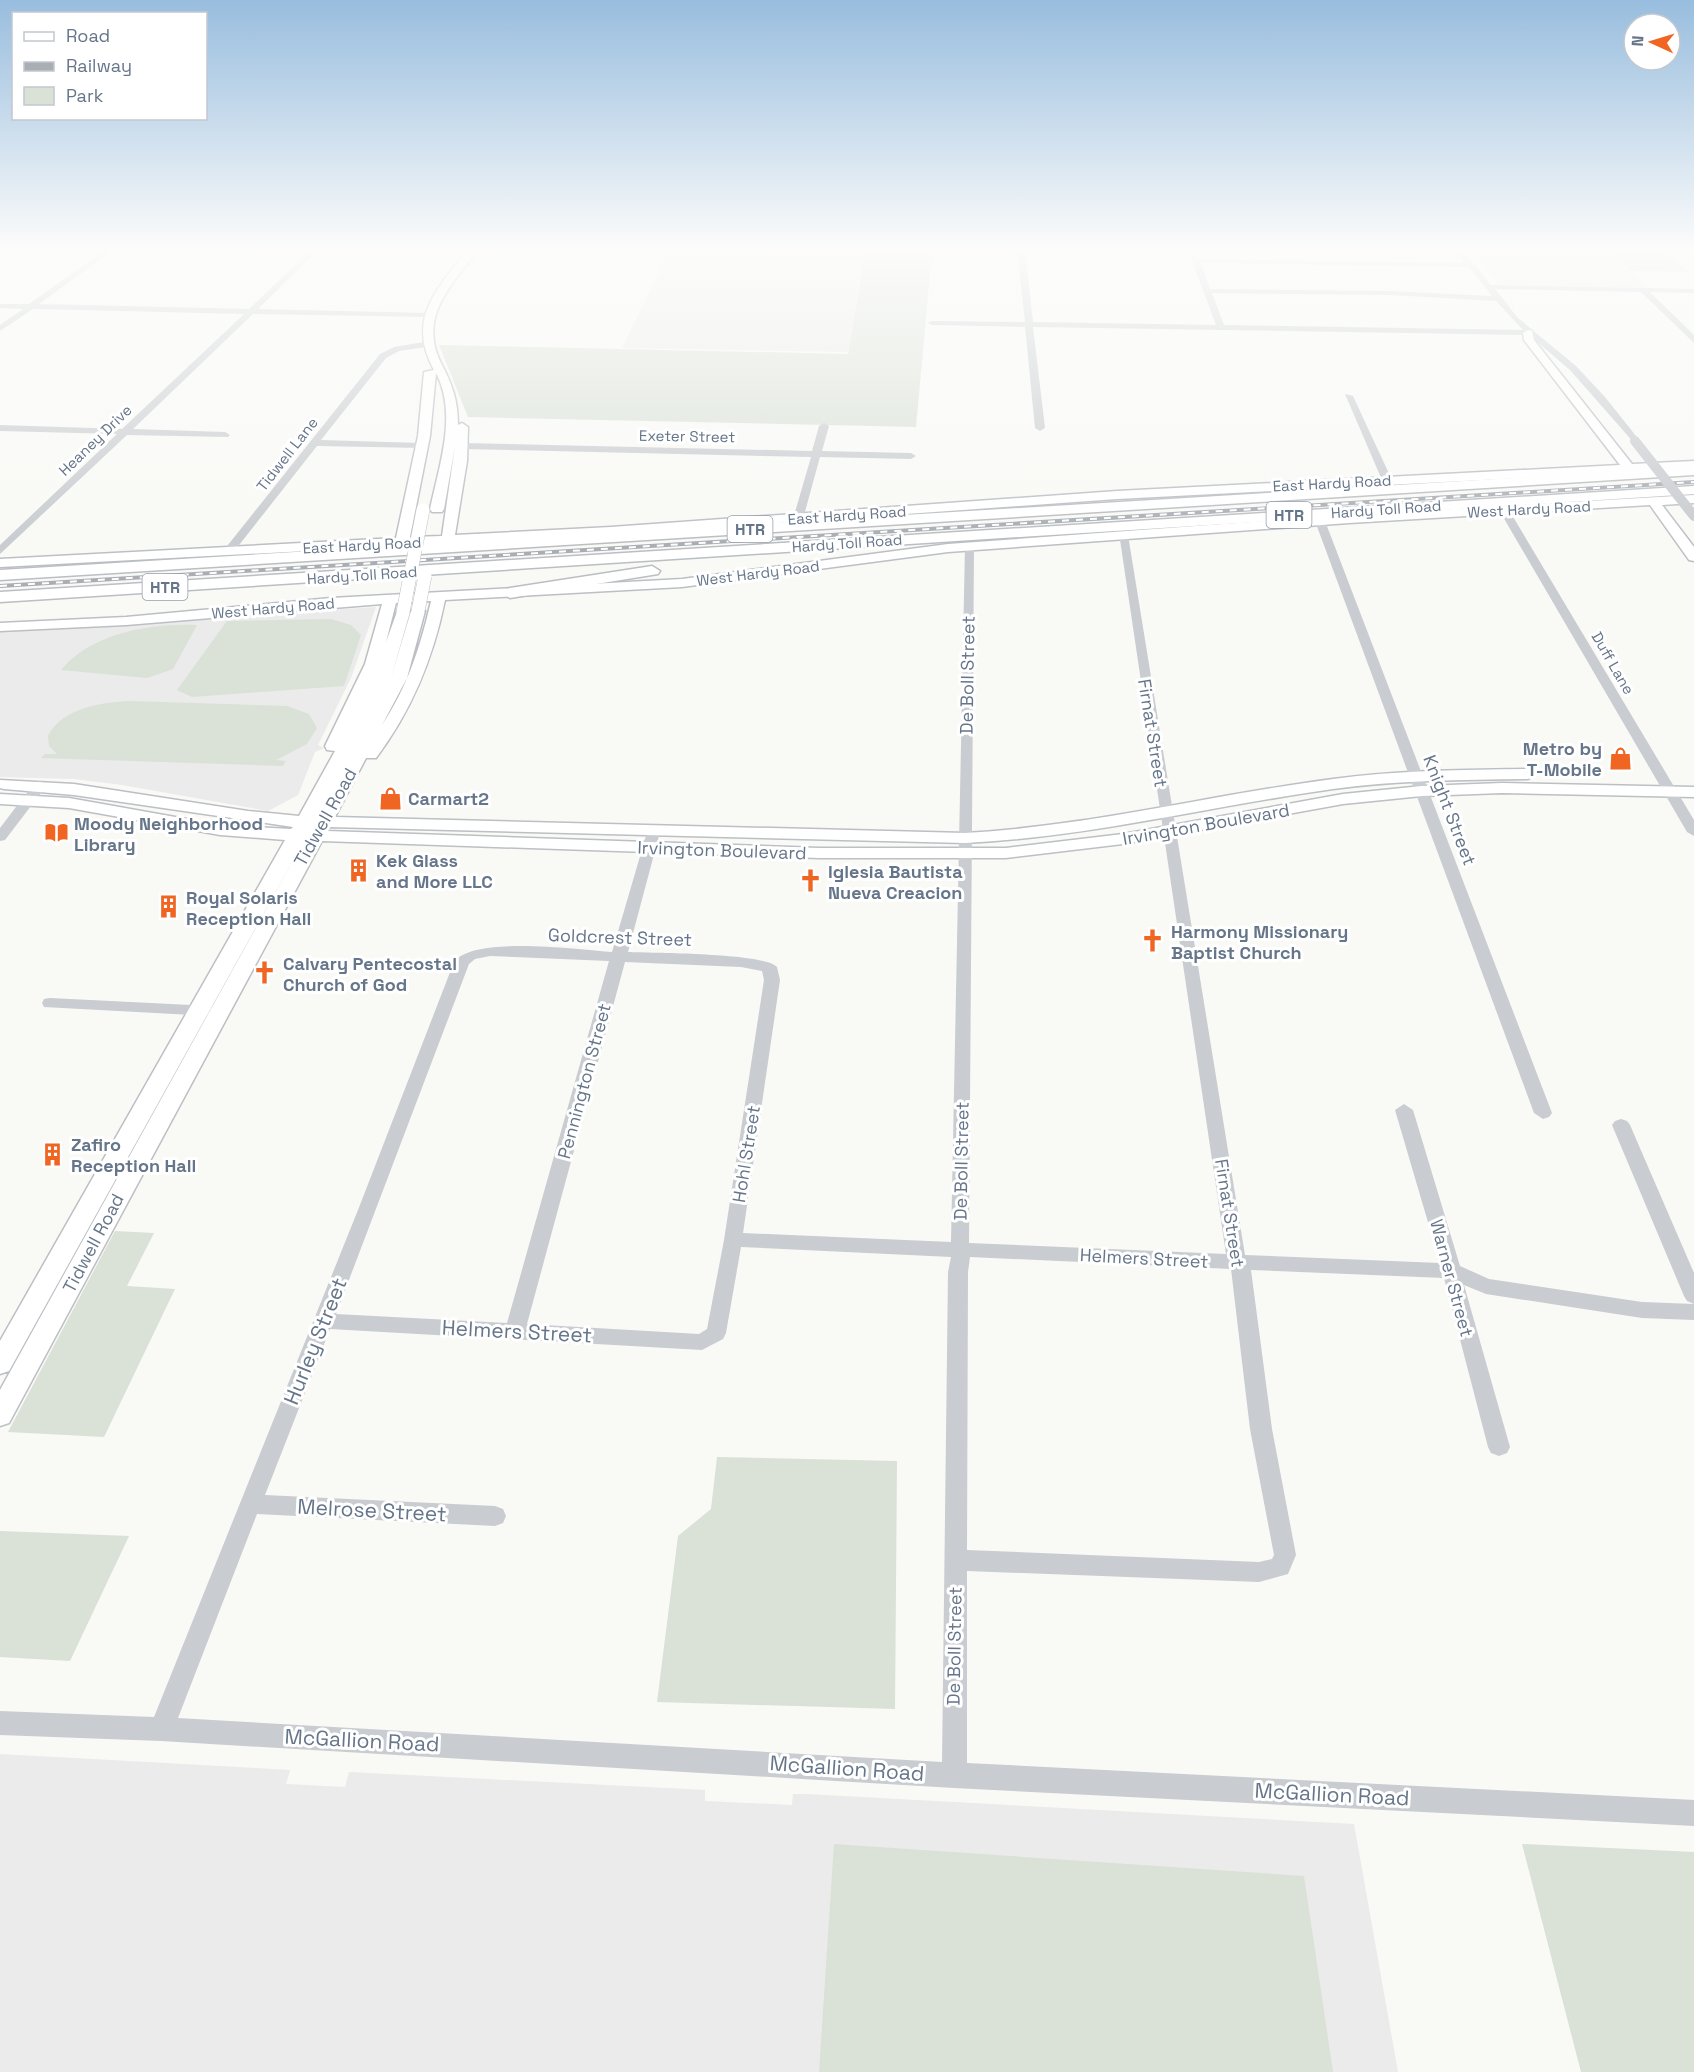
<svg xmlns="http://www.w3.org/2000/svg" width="1694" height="2072" font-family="'Space Grotesk',sans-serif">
  <rect width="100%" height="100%" fill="#f9f9f6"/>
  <g fill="#eaebea">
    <polygon points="669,251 864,251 848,352 622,348"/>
    <polygon points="1471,251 1609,251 1647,288 1499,285"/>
    <polygon points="376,607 351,678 318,745 324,748 315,752 298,795 268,811 122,785 74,779 0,777 0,632"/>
    <polygon points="0,1754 290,1770 286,1784 345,1787 349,1772 705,1790 705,1801 792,1805 793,1794 806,1794 1354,1824 1398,2072 0,2072"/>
  </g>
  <g fill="#dae1d7">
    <polygon points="865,251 932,251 916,427 468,417 439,345 848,354"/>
    <polygon points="1609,251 1666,251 1690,272 1630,271"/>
    <polygon points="331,619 351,625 361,635 344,686 192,697 177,690 227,621"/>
    <path d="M 197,625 L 173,669 L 147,678 L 61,670 C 91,633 151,623 197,625 Z"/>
    <path d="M 130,701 L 287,706 L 309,714 L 317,728 L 307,744 L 276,760 L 286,761 L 283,766 L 41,758 L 45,754 L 57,754 L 49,746 L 48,736 C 62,708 102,702 130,701 Z"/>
    <polygon points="115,1231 154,1233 127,1286 175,1289 104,1437 8,1432"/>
    <polygon points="717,1457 897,1461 895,1709 657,1702 678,1536 711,1509"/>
    <polygon points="0,1531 129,1536 70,1661 0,1657"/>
    <polygon points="834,1844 1304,1876 1333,2072 819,2072"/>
    <polygon points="1522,1844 1694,1852 1694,2072 1581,2072"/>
  </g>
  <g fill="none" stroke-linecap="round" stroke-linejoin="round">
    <defs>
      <g id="major">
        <path d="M 467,251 L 477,251 C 451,286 418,317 441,363 C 452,384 458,400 458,425 L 462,423 L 468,427 L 467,461 L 455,535 L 611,527 L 1117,491 L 1620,465 L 1524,340 L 1523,333 L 1528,330 L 1532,331 L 1534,340 L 1632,464 L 1694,461 L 1694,469 L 1117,499 L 611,535 L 0,567 L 0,559 L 396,538 L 418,436 L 424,372 L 434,370 C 406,319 437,289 467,251 ZM 436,373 C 458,414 439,466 430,509 L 432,512 L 442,512 L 444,509 L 455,446 L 442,536 L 410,537 L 430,436 Z"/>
        <path d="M 1694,495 L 1694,503 L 1662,505 L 1694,547 L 1694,561 L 1689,560 L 1650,505 L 1349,523 L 948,552 L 682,587 L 445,600 C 433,659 412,710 376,758 L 366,758 L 335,817 L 965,833 C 1090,826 1210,795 1333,779 C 1398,770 1463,770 1528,769 L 1537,774 L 1528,779 C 1463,780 1398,780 1333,789 C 1210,806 1090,837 965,843 L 329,827 L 327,831 L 819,848 L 1006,848 L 1123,834 L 1343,794 L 1422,786 L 1502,783 L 1694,787 L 1694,797 L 1502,793 L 1422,796 L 1343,804 L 1123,844 L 1006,858 L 819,858 L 322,841 L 9,1423 L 0,1426 L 0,1390 L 304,841 L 9,1371 L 0,1374 L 0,1341 L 285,840 L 220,835 L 69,808 L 0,804 L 0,794 L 69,798 L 220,825 L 291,829 L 293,827 L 74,795 L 4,789 L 0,788 L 0,780 L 74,784 L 248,811 L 299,816 L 335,751 L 327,750 L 325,746 L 365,664 L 382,604 L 126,625 L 0,631 L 0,623 L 126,617 L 331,598 L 682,579 L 948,544 L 1349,515 ZM 431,601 C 421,645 407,688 382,725 L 407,678 L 425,611 L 418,607 L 411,611 L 391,678 L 316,816 L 391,678 L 410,612 L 408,609 L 398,609 L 386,642 L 396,603 Z"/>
      </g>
      <g id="highway">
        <polygon points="1694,467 1694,475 0,580 0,570"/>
        <polygon points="1694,486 1694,494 0,602 0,592"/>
        <polygon points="652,566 660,571 658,574 510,598 502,593 510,588"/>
      </g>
    </defs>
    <use href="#major" stroke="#bcbfc4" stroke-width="3"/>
    <use href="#highway" stroke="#bbbec2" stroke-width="3"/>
    <g fill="#c9ccd0" fill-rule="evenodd">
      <polygon points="104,251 112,251 39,304 249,309 310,251 317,251 258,309 429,313 433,315 429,317 253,314 133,429 225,432 230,435 228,437 127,435 0,554 0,545 117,434 0,431 0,425 122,429 244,314 33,309 0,331 0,325 23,309 0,308 0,304 29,304"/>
      <path d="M 1017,251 L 1025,251 L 1033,322 L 1216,325 L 1189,253 L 1193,251 L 1199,259 L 1465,263 L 1456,251 L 1464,251 L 1491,285 L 1694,289 L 1694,293 L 1650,292 L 1694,335 L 1694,343 L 1641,292 L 1495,289 L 1518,318 L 1576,366 L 1605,397 L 1640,441 L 1635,444 L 1570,370 L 1529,335 L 1033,327 L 1045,428 L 1040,431 L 1035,428 L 1025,327 L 932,325 L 928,323 L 932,321 L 1025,322 ZM 1201,263 L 1469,267 L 1492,296 L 1390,291 L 1210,289 ZM 1212,293 L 1390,295 L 1496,301 L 1523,330 L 1224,325 Z"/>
      <polygon points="430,341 433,346 399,351 386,358 321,440 421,443 424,444 424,448 317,446 232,554 224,554 224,550 380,354 394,347"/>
      <polygon points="1345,394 1353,396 1392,480 1391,482 1382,480"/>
      <polygon points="824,423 829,426 822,451 911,453 916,456 911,459 820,457 803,519 798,522 793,519 811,457 462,449 457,446 462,443 812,451 819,426"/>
      <polygon points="1504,507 1509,510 1694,820 1694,836 1687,832 1499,510"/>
      <polygon points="1316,519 1325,521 1552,1113 1549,1117 1543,1119 1534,1113 1315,521"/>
      <path d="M 1119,533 L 1128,535 L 1245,1255 L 1440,1263 L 1395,1110 L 1404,1104 L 1413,1110 L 1460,1266 L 1489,1279 L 1642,1302 L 1694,1304 L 1694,1320 L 1642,1318 L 1486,1294 L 1464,1285 L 1510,1447 L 1507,1453 L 1499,1456 L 1491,1453 L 1488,1447 L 1444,1278 L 1251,1270 L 1272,1429 L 1296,1555 L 1288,1574 L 1259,1582 L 967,1571 L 967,1763 L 1694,1800 L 1694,1826 L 954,1788 L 161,1741 L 0,1735 L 0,1711 L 154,1717 L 358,1210 L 454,962 C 474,935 579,950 612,952 L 648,829 L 658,829 L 660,832 L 628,952 C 651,953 766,953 777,967 L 780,980 L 743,1233 L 951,1242 L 965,545 L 974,547 L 969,1243 L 1226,1254 ZM 490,956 L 609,961 L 507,1323 L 336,1314 L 469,964 L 475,959 ZM 625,962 L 741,967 L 762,971 L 764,980 L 724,1240 L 707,1329 L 699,1334 L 527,1324 ZM 741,1247 L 951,1257 L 948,1272 L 942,1762 L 178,1718 L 257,1514 L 495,1526 L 503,1523 L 506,1516 L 503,1509 L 495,1506 L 265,1495 L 330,1329 L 702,1350 L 723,1339 L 726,1333 ZM 970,1257 L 1231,1269 L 1250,1429 L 1274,1555 L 1272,1559 L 1259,1562 L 967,1550 L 968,1272 Z"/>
      <polygon points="40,781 47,785 5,840 0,841 0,828 35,782"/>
      <polygon points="50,998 211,1006 219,1011 211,1016 44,1007 42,1003 44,999"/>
      <polygon points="1621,1119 1627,1121 1630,1125 1694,1273 1694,1304 1687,1301 1684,1296 1612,1125 1615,1121"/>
    </g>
    <use href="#major" fill="#fff" fill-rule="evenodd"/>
    <use href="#highway" fill="#fff" fill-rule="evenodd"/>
    <defs>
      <polyline id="rail" points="0,586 1694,482"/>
    </defs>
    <use href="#rail" stroke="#a9aeb5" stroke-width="4"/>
    <use href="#rail" stroke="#fff" stroke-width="2" stroke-dasharray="7" stroke-linecap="butt"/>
    <defs>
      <g id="major-bridge">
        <polyline points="418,611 425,576"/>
        <polyline points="403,612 423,510"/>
      </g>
    </defs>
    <use href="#major-bridge" stroke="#bcbfc4" stroke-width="14" stroke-linecap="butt"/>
    <polyline stroke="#c9ccd0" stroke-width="10" points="1635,441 1694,516"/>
    <use href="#major-bridge" stroke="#fff" stroke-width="13"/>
  </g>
  <linearGradient id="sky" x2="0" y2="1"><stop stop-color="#98bdde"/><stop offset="0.46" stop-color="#fcfcfb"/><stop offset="1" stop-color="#fcfcfb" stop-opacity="0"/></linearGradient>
  <rect width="1694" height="541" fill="url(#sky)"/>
  <defs>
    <symbol id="shop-bare" viewBox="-9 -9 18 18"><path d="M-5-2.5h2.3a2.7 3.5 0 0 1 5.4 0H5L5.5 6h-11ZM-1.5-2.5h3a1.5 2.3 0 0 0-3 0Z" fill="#ef6521" stroke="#fff" stroke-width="2.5" paint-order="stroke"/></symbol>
    <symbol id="library-bare" viewBox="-9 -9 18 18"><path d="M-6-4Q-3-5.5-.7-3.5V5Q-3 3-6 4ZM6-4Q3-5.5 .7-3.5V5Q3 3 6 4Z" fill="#ef6521" stroke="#fff" stroke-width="2.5" paint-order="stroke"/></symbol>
    <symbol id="building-bare" viewBox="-9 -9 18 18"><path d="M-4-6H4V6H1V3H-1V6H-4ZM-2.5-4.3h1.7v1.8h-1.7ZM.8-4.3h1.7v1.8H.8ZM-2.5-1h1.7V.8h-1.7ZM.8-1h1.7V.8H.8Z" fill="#ef6521" stroke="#fff" stroke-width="2.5" paint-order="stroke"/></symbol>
    <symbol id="church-bare" viewBox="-9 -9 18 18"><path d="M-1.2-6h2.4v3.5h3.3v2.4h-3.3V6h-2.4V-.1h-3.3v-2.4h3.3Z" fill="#ef6521" stroke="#fff" stroke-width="2.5" paint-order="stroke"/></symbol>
  </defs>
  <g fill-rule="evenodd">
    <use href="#shop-bare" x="1604" y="742" width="33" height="33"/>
    <use href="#shop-bare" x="374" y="782" width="33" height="33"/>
    <use href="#library-bare" x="40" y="816" width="33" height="33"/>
    <use href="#building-bare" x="342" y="854" width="33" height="33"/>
    <use href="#church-bare" x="794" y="864" width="33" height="33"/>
    <use href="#building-bare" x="152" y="890" width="33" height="33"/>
    <use href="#church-bare" x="1136" y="924" width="33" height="33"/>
    <use href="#church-bare" x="248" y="956" width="33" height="33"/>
    <use href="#building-bare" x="36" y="1138" width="33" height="33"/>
  </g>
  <g text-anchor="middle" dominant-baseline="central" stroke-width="6" stroke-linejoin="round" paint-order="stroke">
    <g font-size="15" fill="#66768a" stroke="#fff">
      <text transform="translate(687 436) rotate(1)">Exeter Street</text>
      <text transform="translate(95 440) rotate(-44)">Heaney Drive</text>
      <text transform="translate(287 454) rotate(-52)">Tidwell Lane</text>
      <text transform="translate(1332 483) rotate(-3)">East Hardy Road</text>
      <text transform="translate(1386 509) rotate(-4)">Hardy Toll Road</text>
      <text transform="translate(1529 509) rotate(-3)">West Hardy Road</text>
      <text transform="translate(847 515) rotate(-4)">East Hardy Road</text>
      <text transform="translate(847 543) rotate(-4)">Hardy Toll Road</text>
      <text transform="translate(362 545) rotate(-3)">East Hardy Road</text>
      <text transform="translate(758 573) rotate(-7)">West Hardy Road</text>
      <text transform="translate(362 575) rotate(-4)">Hardy Toll Road</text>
      <text transform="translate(273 608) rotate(-5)">West Hardy Road</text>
      <text transform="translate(1613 663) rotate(60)">Duff Lane</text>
    </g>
    <g fill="#fff" stroke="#949fad" stroke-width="1.5">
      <rect x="1266.5" y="502" width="45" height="26" rx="4.5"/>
      <rect x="727.5" y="516" width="45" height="26" rx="4.5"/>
      <rect x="142.5" y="574" width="45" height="26" rx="4.5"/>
    </g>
    <g font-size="16" font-weight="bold" fill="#66768a">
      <text x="1289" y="515">HTR</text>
      <text x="750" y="529">HTR</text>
      <text x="165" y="587">HTR</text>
    </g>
    <g font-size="18" fill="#66768a" stroke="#fff">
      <text transform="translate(967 675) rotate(-89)">De Boll Street</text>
      <text transform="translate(1153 733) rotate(81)">Firnat Street</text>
      <text transform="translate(1450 810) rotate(69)">Knight Street</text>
      <text transform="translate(325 817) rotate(-61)">Tidwell Road</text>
      <text transform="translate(1206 824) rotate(-10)">Irvington Boulevard</text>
      <text transform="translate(722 850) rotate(2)">Irvington Boulevard</text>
      <text transform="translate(620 937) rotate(2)">Goldcrest Street</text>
      <text transform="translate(584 1081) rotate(-75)">Pennington Street</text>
      <text transform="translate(746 1154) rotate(-81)">Hohl Street</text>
      <text transform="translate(961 1161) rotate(-89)">De Boll Street</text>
      <text transform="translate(1230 1213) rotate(81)">Firnat Street</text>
      <text transform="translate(93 1243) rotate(-62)">Tidwell Road</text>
      <text transform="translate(1144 1258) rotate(3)">Helmers Street</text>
      <text transform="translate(1452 1278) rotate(75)">Warner Street</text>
      <text transform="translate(954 1646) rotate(-89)">De Boll Street</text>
    </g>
    <g font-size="18" font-weight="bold" fill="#66768a" stroke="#fff" text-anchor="start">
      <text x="1602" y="748" text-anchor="end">Metro by<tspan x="1602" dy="21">T-Mobile</tspan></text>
      <text x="408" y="798">Carmart2</text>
      <text x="74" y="823">Moody Neighborhood<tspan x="74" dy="21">Library</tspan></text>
      <text x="376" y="860">Kek Glass<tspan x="376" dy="21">and More LLC</tspan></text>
      <text x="828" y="871">Iglesia Bautista<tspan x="828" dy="21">Nueva Creacion</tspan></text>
      <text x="186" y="897">Royal Solaris<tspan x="186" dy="21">Reception Hall</tspan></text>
      <text x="1171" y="931">Harmony Missionary<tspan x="1171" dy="21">Baptist Church</tspan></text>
      <text x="283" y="963">Calvary Pentecostal<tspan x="283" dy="21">Church of God</tspan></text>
      <text x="71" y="1144">Zafiro<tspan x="71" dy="21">Reception Hall</tspan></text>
    </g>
    <g font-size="21" fill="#66768a" stroke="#fff">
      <text transform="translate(517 1331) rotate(3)">Helmers Street</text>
      <text transform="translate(315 1341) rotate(-68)">Hurley Street</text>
      <text transform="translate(372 1510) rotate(3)">Melrose Street</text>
      <text transform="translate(362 1740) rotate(3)">McGallion Road</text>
      <text transform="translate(847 1768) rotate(4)">McGallion Road</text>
      <text transform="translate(1332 1794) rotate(3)">McGallion Road</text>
    </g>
  </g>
  <rect x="12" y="12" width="195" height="108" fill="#ffffff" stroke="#c2c8d0" stroke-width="1.5"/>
  <rect x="24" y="32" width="30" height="9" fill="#ffffff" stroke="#c2c8d0" stroke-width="1.5"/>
  <text x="66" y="42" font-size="18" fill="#66768a">Road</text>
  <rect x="24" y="62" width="30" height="9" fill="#a9aeb5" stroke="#c2c8d0" stroke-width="1.5"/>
  <text x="66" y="72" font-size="18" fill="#66768a">Railway</text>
  <rect x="24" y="87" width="30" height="18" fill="#dae1d7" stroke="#c2c8d0" stroke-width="1.5"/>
  <text x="66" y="102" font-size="18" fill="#66768a">Park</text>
  <g transform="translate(1652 42) rotate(274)"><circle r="28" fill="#ffffff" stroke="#c2c8d0" stroke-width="1.5"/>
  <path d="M0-4.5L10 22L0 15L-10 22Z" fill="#ef6521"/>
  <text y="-9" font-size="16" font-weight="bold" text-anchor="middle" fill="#66768a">N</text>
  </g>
</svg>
